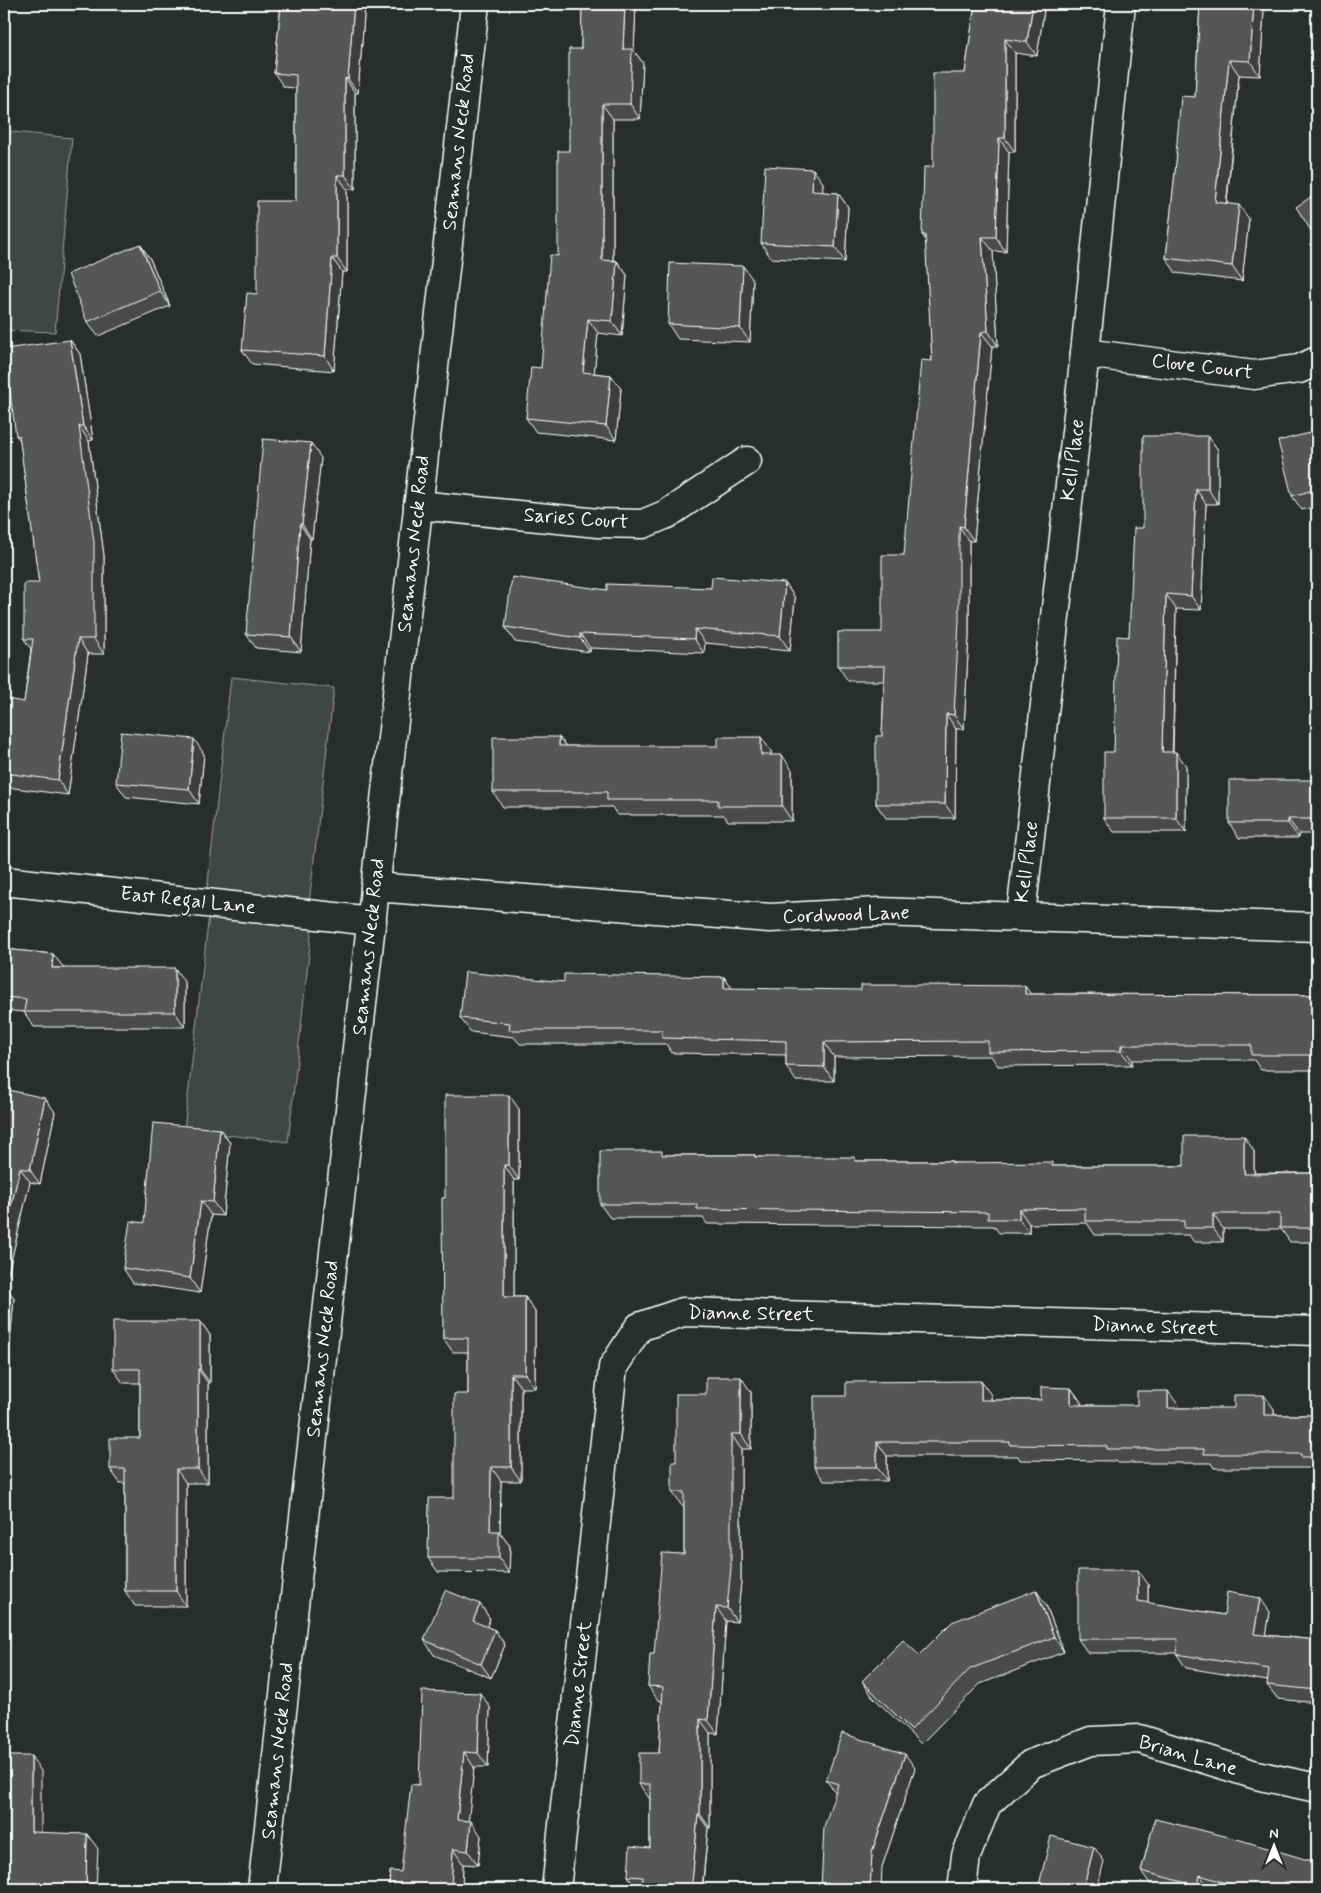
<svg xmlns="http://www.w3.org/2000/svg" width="1321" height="1893" font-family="Mynerve,sans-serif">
  <rect width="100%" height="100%" fill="#2a2d2e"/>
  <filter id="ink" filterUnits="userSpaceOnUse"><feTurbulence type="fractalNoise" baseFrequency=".02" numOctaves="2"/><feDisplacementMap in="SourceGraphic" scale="10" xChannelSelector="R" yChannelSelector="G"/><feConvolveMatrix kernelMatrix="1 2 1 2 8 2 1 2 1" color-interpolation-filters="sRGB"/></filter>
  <g filter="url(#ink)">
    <g fill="#414445" stroke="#a0a2a2">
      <polygon points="4,131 72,138 55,332 4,330"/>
      <polygon points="231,677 334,688 309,903 207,891"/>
      <polygon points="209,915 312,927 288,1142 184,1130"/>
    </g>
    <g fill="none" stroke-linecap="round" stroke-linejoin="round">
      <defs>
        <g id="street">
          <polyline points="1085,353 1254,375 1299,369 1317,361"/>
          <polyline points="418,505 598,523 643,524 667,514 747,461"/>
          <polyline points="4,881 372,921"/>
          <polyline points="375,887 770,918 879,912 1317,927"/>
          <polyline points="1021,915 1085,353 1121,4"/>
          <polyline points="556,1889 613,1367 639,1327 683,1312 1317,1331"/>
          <polyline points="962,1889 966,1856 987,1804 1031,1764 1091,1741 1140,1739 1256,1775 1317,1788"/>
        </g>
        <polyline id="secondary" points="262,1889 475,4"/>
      </defs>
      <use href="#street" stroke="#fff" stroke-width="31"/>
      <use href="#secondary" stroke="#fff" stroke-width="31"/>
      <use href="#street" stroke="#2a2d2e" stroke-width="28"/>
      <use href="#secondary" stroke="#2a2d2e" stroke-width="28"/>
    </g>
    <g fill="#494b4c" stroke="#fff">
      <polygon points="281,4 365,4 358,93 355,93 355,189 347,189 347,272 342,272 334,371 252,364 242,350 257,294 296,201 296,88 284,87 274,73"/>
      <polygon points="582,4 636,4 634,51 643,63 640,119 613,119 613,260 617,261 627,275 622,336 598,333 594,373 611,375 621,389 616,440 536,432 526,418 541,368 558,256 569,151 581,49"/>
      <polygon points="975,4 1045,4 1037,56 1015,53 1015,152 1009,152 1006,252 993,251 998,346 992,346 974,541 969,541 969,635 964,729 956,729 955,818 886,818 876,804 882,736 884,681 848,681 838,666 882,632 904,555 932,361 926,240 922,235 933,167 965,73"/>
      <polygon points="1200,4 1259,4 1264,10 1260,76 1239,75 1227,203 1249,219 1242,281 1176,273 1166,258 1177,155 1176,153 1195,97"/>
      <polygon points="823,183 822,192 838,193 848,207 845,262 771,258 761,243"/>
      <polygon points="140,244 150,259 170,306 98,336 87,322"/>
      <polygon points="753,280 750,342 678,339 668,324"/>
      <polygon points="70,340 80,354 93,440 89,441 104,556 104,654 88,654 68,795 7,787 4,782 4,773 24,702 31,649 24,639 39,583 20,440 16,436"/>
      <polygon points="1317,431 1317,506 1302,510 1292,496"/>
      <polygon points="1208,436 1218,450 1218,504 1206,504 1201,610 1176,609 1173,752 1186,766 1186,832 1114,832 1104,818 1114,752 1143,528"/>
      <polygon points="321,458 312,539 310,539 301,652 256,648 246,634"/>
      <polygon points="785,583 795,598 790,651 705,643 704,653 590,648 590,652 515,642 505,627 607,590 711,588"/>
      <polygon points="566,746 771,751 771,755 792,770 792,821 728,821 724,815 617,815 612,807 503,807 493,792"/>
      <polygon points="204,754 199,804 126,797 116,783"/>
      <polygon points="1317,780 1317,834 1299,834 1299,838 1239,838 1229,823"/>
      <polygon points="4,949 53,954 63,968 185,983 185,1027 34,1027 24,1012 4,1010"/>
      <polygon points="724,977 732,989 1031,994 1317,995 1317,1070 1261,1070 1254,1060 1132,1060 1132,1065 998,1066 991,1056 834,1057 834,1081 796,1081 786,1066 786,1055 672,1053 666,1044 520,1044 514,1037 471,1032 460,1018 564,982"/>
      <polygon points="4,1089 55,1112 40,1184 30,1182 5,1286 14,1298 4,1408"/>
      <polygon points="519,1109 519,1180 514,1180 514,1297 525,1297 535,1312 535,1388 521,1388 521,1481 501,1481 500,1533 510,1546 509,1573 438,1572 428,1558 454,1498 468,1394 468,1352 453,1352 443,1338 445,1198"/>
      <polygon points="220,1129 230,1143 223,1216 211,1215 200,1293 133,1283 123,1268 144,1223"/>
      <polygon points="1254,1151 1254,1173 1317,1173 1317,1242 1290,1242 1281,1229 1223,1229 1223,1242 1194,1242 1189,1235 1095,1235 1087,1223 1029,1224 1029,1233 999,1233 994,1226 707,1224 703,1218 610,1218 600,1204 665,1155 755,1155 757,1157 857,1161 952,1161 954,1163 1054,1166 1184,1166"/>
      <polygon points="200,1321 210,1335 210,1383 208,1383 208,1483 186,1483 186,1606 135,1606 125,1591 125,1483 120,1483 110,1469 140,1438 140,1383 123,1383 113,1369"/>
      <polygon points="1071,1388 1081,1402 1081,1405 1179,1406 1179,1408 1274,1409 1274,1415 1317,1415 1317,1472 1312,1472 1309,1468 1214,1468 1211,1463 1117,1463 1115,1461 1020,1460 1018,1456 887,1456 887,1481 824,1481 814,1467 991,1395 991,1400 1041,1400"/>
      <polygon points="751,1392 751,1449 741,1449 741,1582 737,1622 726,1621 718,1734 710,1733 710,1828 708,1828 703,1884 716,1889 637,1889 628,1876 650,1848 650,1798 649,1798 639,1784 659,1753 662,1701 658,1700 648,1686 654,1654 684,1554 684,1506 682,1506 672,1492 676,1462 706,1394"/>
      <polygon points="4,1414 8,1421 8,1452 4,1452"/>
      <polygon points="1148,1584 1148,1603 1224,1615 1270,1612 1266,1635 1317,1640 1317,1703 1278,1699 1267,1685 1268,1681 1186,1668 1176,1653 1088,1653 1078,1639"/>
      <polygon points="480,1604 490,1619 486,1627 495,1630 505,1645 491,1678 434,1655 424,1640"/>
      <polygon points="1046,1605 1064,1652 980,1684 921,1744 872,1696 862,1681 919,1655"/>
      <polygon points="490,1707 488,1767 474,1767 468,1821 481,1836 478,1865 463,1864 462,1889 389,1889 401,1872 419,1785"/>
      <polygon points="915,1768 882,1867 836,1793 826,1780"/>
      <polygon points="1155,1819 1317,1889 1166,1889 1151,1885 1141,1871"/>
    </g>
    <g fill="#3c3d3e" stroke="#fff">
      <polygon points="354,4 365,4 358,93 348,79"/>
      <polygon points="625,4 636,4 634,51 643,63 640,119 630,104 623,49"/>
      <polygon points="1033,4 1045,4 1037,56 1027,42"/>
      <polygon points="1254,4 1259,4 1264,10 1260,76 1250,61"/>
      <polygon points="1005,39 1015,53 1015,152 1005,138"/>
      <polygon points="1229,60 1239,75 1225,217 1215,202"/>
      <polygon points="345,78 355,93 355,189 345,175"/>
      <polygon points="602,104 613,119 613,274 602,260"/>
      <polygon points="999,138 1009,152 1006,252 996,237"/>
      <polygon points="813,169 823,183 822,205 812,191"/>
      <polygon points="337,175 347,189 347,272 337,258"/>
      <polygon points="838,193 848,207 845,262 835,247"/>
      <polygon points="1239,205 1249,219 1242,281 1232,266"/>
      <polygon points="982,237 993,251 998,346 988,331"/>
      <polygon points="140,244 150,259 170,306 160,291"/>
      <polygon points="332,258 342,272 334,371 325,356"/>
      <polygon points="617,261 627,275 622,336 612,321"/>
      <polygon points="743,266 753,280 750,342 740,328"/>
      <polygon points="588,319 598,333 593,386 583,372"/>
      <polygon points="981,332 992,346 974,541 964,527"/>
      <polygon points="70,340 80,354 93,440 83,426"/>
      <polygon points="611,375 621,389 616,440 606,426"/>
      <polygon points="79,426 89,441 104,556 104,654 94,639"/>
      <polygon points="1208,436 1218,450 1218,504 1208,489"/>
      <polygon points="311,443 321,458 312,539 302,524"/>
      <polygon points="1196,489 1206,504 1201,610 1191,596"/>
      <polygon points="300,524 310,539 301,652 291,637"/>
      <polygon points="959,526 969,541 969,635 964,729 954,715"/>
      <polygon points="785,583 795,598 790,651 780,636"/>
      <polygon points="1166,594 1176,609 1172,766 1162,752"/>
      <polygon points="695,629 705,643 704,653 694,639"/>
      <polygon points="580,634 590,648 590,652 580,638"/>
      <polygon points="78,639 88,654 68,795 58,780"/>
      <polygon points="946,714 956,729 955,818 945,804"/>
      <polygon points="559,737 570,751 559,746"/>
      <polygon points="761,737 771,751 771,770 761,755"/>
      <polygon points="194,739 204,754 199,804 189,789"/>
      <polygon points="1176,752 1186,766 1186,832 1176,818"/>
      <polygon points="782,755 792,770 792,821 782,806"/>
      <polygon points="1288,819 1299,834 1299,838 1288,823"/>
      <polygon points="53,954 64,968 52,968"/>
      <polygon points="175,968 185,983 185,1027 175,1012"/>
      <polygon points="724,977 734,991 724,988"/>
      <polygon points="1025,986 1035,1000 1025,994"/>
      <polygon points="824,1042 834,1057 834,1081 824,1067"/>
      <polygon points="1121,1045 1132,1060 1132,1065 1121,1051"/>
      <polygon points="509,1095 519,1109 519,1180 509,1165"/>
      <polygon points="45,1098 55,1112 40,1184 30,1170"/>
      <polygon points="220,1129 230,1143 223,1216 213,1202"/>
      <polygon points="1244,1136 1254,1151 1254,1188 1244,1174"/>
      <polygon points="504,1165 514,1180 514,1312 504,1297"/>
      <polygon points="20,1168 30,1182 5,1286 14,1298 4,1408 4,1236"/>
      <polygon points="201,1201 211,1215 200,1293 190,1278"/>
      <polygon points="1019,1209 1029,1224 1029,1233 1019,1219"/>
      <polygon points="1213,1214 1223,1229 1223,1242 1213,1228"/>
      <polygon points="525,1297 535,1312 535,1388 525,1374"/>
      <polygon points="200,1321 210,1335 210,1383 200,1369"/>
      <polygon points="198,1369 208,1383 208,1483 198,1469"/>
      <polygon points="511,1374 521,1388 521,1481 511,1467"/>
      <polygon points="741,1377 751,1392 751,1449 741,1434"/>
      <polygon points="981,1381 991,1395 991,1414 981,1400"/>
      <polygon points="1071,1388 1081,1402 1081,1419 1071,1405"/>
      <polygon points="1168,1391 1179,1406 1179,1423 1168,1408"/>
      <polygon points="1264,1395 1274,1409 1274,1430 1264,1415"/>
      <polygon points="4,1414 8,1421 8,1452 4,1446"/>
      <polygon points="731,1434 741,1449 741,1582 737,1622 727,1608"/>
      <polygon points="877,1442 887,1456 887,1481 877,1467"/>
      <polygon points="491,1467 501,1481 500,1533 510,1546 509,1573 499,1558 490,1531"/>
      <polygon points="176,1469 186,1483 186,1606 176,1591"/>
      <polygon points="1138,1570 1148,1584 1148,1616 1138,1601"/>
      <polygon points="1036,1590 1046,1605 1064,1652 1054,1637"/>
      <polygon points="1260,1598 1270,1612 1264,1648 1254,1634"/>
      <polygon points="480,1604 490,1619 483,1635 473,1621"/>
      <polygon points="716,1607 726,1621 718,1734 708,1720"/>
      <polygon points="495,1630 505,1645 491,1678 481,1664"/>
      <polygon points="480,1693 490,1707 488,1767 478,1753"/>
      <polygon points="700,1719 710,1733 710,1828 700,1814"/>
      <polygon points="464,1752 474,1767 467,1834 457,1820"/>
      <polygon points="905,1754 915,1768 882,1867 881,1889 870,1889 872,1852"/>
      <polygon points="31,1756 41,1771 41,1847 31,1832"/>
      <polygon points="698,1814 708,1828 702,1889 692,1883"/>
      <polygon points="471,1821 481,1836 478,1865 468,1851"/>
      <polygon points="87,1834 98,1849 96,1889 86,1889"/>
      <polygon points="1094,1847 1104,1861 1097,1889 1083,1889"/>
      <polygon points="453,1849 463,1864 462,1889 451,1889"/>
      <polygon points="1200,1875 1210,1889 1200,1889 1198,1886"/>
    </g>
    <g fill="#555758" stroke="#fff">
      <polygon points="281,4 354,4 348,79 345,78 345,175 337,175 337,258 332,258 325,356 242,350 247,293 257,294 257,201 296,201 296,75 274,73"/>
      <polygon points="582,4 625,4 623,49 632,49 630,104 602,104 602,260 617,261 612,321 588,319 583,372 611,375 606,426 526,418 531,367 541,368 550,255 558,256 558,151 569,151 569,49 581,49"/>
      <polygon points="975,4 1033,4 1027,42 1005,39 1005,138 999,138 996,237 982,237 988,331 981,332 964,527 959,526 959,621 954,715 946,714 945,804 876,804 876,736 882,736 885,666 838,666 838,632 882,632 882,555 904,555 921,360 932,361 925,235 922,235 924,167 933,167 933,73 965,73"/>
      <polygon points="1200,4 1254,4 1250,61 1229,60 1215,202 1239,205 1232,266 1166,258 1177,153 1176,153 1181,96 1195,97"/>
      <polygon points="765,166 813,169 812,191 838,193 835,247 761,243"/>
      <polygon points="1317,193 1317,240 1296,207"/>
      <polygon points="140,244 160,291 87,322 68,274"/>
      <polygon points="670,263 743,266 740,328 668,324"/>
      <polygon points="70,340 83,426 79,426 94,542 94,639 78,639 58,780 4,773 4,722 7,699 24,702 33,639 24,639 24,583 39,583 19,435 16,436 4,349"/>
      <polygon points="1317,431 1317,489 1292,496 1278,441"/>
      <polygon points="1143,436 1208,436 1208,489 1196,489 1191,596 1166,594 1162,752 1176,752 1176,818 1104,818 1104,752 1114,752 1117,636 1129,637 1134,528 1143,528"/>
      <polygon points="263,439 311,443 302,524 300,524 291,637 246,634"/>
      <polygon points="512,577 607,590 607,584 711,588 712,577 785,583 780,636 695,629 694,639 580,634 580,638 505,627"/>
      <polygon points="121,732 194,739 189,789 116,783"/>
      <polygon points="493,737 559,737 559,746 718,746 718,737 761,737 761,755 782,755 782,806 718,806 718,800 607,800 607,792 493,792"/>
      <polygon points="1229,780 1317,780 1317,819 1288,819 1288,823 1229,823"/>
      <polygon points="4,949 53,954 52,968 175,968 175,1012 24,1012 26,999 4,997"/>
      <polygon points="465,972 564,982 564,974 724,977 724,988 861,990 861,985 928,985 1025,986 1025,994 1317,995 1317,1055 1251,1055 1251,1045 1121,1045 1121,1051 988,1052 988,1041 824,1042 824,1067 786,1066 786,1041 662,1038 662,1030 509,1030 510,1023 460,1018"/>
      <polygon points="4,1089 45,1098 30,1170 20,1168 4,1236"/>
      <polygon points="445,1095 509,1095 509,1165 504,1165 504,1297 525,1297 525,1374 511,1374 511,1467 491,1467 490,1531 499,1531 499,1558 428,1558 429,1498 454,1498 454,1394 468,1394 468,1338 443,1338 442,1198 445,1198"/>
      <polygon points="153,1123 220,1129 213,1202 201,1201 190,1278 123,1268 130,1221 144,1223"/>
      <polygon points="1184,1136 1244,1136 1244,1174 1317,1173 1317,1228 1280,1228 1280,1214 1213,1214 1213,1228 1184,1228 1184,1221 1085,1221 1085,1208 1019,1209 1019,1219 988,1219 988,1212 697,1209 697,1204 600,1204 600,1151 662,1151 662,1155 755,1155 755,1157 855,1157 855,1161 952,1161 952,1163 1052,1162 1052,1166 1184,1166"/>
      <polygon points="113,1321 200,1321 200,1369 198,1369 198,1469 176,1469 176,1591 125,1591 125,1469 110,1469 110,1438 140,1438 140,1369 113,1369"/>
      <polygon points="706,1377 741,1377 741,1434 731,1434 731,1568 727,1608 716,1607 708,1720 700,1719 700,1814 698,1814 692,1883 714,1886 714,1889 642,1889 643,1877 628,1876 630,1846 650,1848 650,1784 639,1784 639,1753 659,1753 663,1687 648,1686 650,1654 654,1654 662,1553 684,1554 684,1492 672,1492 672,1462 676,1462 676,1394 706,1394"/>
      <polygon points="981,1381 981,1400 1041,1400 1041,1387 1071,1388 1071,1405 1137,1405 1137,1391 1168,1391 1168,1408 1234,1408 1234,1395 1264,1395 1264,1415 1317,1415 1317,1457 1301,1457 1301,1454 1204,1454 1204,1449 1107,1449 1107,1446 1010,1445 1010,1442 877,1442 877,1467 814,1467 814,1396 846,1396 846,1382"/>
      <polygon points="1078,1570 1138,1570 1138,1601 1224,1615 1227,1592 1260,1598 1254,1634 1317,1640 1317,1690 1267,1685 1269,1669 1176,1654 1178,1639 1078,1639"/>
      <polygon points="445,1590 480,1604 473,1621 495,1630 481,1664 424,1640"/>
      <polygon points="1036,1590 1054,1637 970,1669 911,1730 862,1681 903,1640 919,1655 952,1622"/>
      <polygon points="422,1691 480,1693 478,1753 464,1752 457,1820 471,1821 468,1851 453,1849 451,1889 389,1889 390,1871 401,1872 411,1784 419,1785"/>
      <polygon points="842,1733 905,1754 872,1852 870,1889 821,1889 824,1827 838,1784 826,1780"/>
      <polygon points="4,1756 31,1756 31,1832 87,1834 86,1889 4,1889"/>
      <polygon points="1155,1819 1237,1839 1308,1860 1317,1860 1317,1889 1246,1889 1200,1875 1198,1886 1141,1871"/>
      <polygon points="1051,1836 1094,1847 1083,1889 1038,1889"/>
    </g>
  </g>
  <g text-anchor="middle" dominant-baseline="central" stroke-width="4" stroke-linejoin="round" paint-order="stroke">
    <g font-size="20" fill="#fff" stroke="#2a2d2e">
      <text transform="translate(459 142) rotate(-84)">Seamans Neck Road</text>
      <text transform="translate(1202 367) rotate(7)">Clove Court</text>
      <text transform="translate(1073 460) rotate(-83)">Kell Place</text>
      <text transform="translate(576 519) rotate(4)">Saries Court</text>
      <text transform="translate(414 544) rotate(-84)">Seamans Neck Road</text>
      <text transform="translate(1027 862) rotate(-83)">Kell Place</text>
      <text transform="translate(188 901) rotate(6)">East Regal Lane</text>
      <text transform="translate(846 915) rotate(-2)">Cordwood Lane</text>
      <text transform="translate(369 947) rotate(-84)">Seamans Neck Road</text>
      <text transform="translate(751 1314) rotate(1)">Dianne Street</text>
      <text transform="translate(1155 1327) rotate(2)">Dianne Street</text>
      <text transform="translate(323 1349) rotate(-84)">Seamans Neck Road</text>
      <text transform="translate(579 1684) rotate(-84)">Dianne Street</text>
      <text transform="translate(278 1751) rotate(-84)">Seamans Neck Road</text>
      <text transform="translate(1188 1756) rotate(16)">Brian Lane</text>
    </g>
  </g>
  <rect width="1321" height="1893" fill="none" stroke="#2a2d2e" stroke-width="20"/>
  <rect x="10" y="10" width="1301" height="1873" fill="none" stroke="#fff" stroke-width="2" filter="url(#ink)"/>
  <g transform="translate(1274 1846)" stroke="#2a2d2e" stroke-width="4" paint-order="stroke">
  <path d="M0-4L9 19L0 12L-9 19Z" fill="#ffffff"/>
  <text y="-8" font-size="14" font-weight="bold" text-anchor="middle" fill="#ffffff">N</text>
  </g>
</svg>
